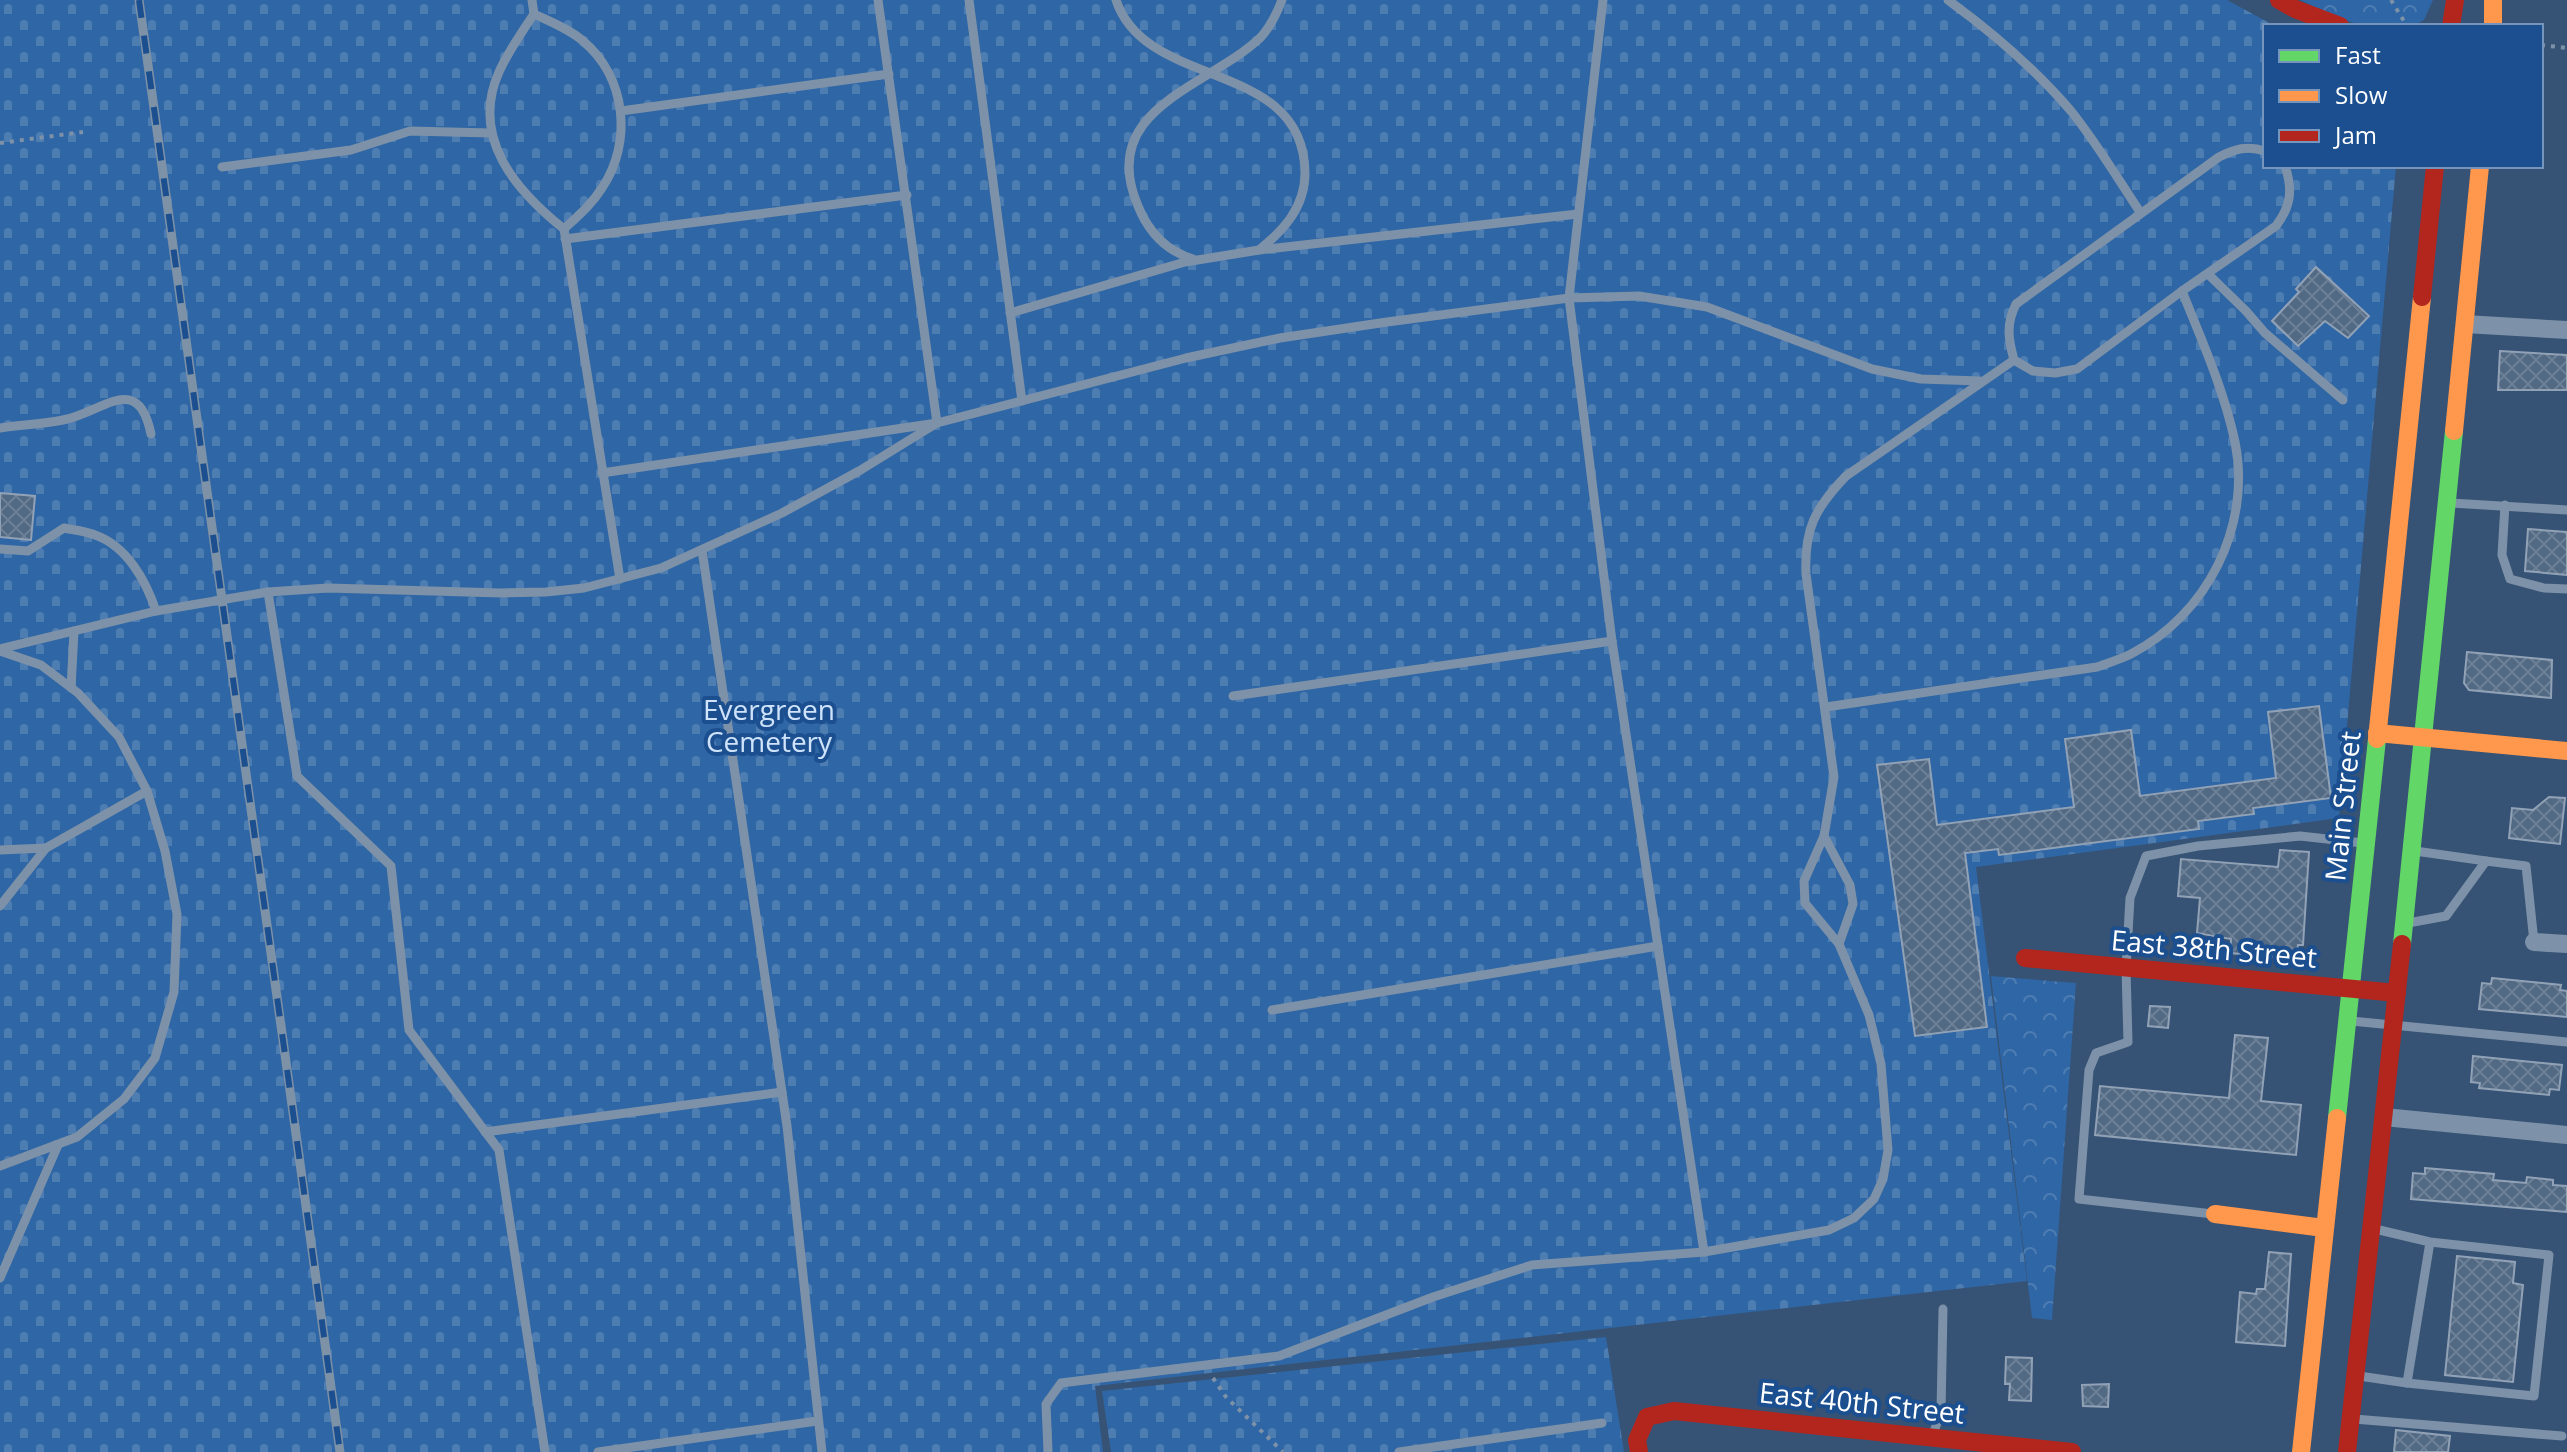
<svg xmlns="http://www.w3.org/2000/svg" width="2567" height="1452" font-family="'Open Sans',sans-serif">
  <defs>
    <pattern id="forest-crowns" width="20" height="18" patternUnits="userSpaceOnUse" patternTransform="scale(2)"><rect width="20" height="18" fill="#2f66a5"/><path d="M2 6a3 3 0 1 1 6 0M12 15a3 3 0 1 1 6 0" fill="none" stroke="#4e7db2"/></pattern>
    <pattern id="cemetery-stones" width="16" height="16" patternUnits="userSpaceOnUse" patternTransform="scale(2)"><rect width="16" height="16" fill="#2f66a5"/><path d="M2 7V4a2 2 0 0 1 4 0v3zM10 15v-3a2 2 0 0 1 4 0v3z" fill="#4e7db2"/></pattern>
    <pattern id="building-cross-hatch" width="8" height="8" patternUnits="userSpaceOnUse" patternTransform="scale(2)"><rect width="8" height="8" fill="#526984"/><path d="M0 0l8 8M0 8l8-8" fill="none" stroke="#6c8096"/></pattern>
  </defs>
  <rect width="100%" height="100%" fill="#365274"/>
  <g fill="url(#forest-crowns)">
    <polygon points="2300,0 2433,0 2424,20 2413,26 2360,25 2333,16"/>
    <polygon points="1991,976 2076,983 2052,1320 2032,1318"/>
  </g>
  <g fill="url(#cemetery-stones)">
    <polygon points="0,0 2227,0 2275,26 2265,26 2265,166 2396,166 2339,818 1976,867 2027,1281 1095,1386 1103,1452 0,1452"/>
    <polygon points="1606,1337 1624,1452 1111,1452 1102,1391"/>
  </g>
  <g fill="url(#building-cross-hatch)" stroke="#92a2b6" stroke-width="2">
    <polygon points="2316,267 2369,316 2348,338 2325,321 2298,346 2272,321 2299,292 2296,289"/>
    <polygon points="2500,351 2567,355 2567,390 2498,390"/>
    <polygon points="0,493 35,496 31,540 0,537"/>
    <polygon points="2528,529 2567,532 2567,575 2525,571"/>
    <polygon points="2467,652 2552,660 2551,698 2469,690 2464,683"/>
    <polygon points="2319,706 2331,798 2253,808 2254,814 2198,821 2199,829 1999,855 1998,849 1965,853 1987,1027 1915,1036 1877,765 1929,759 1937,825 2074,807 2065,739 2131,730 2140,796 2276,778 2268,712"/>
    <polygon points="2549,797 2565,798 2560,844 2509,838 2512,808 2533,810"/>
    <polygon points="2280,850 2309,852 2303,945 2298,945 2296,959 2230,953 2231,939 2197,933 2200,898 2178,896 2181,859 2278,867"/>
    <polygon points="2492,978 2561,985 2560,990 2567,991 2567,1017 2479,1009 2482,983 2491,984"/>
    <polygon points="2150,1006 2170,1007 2168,1028 2148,1026"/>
    <polygon points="2235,1035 2268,1038 2261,1101 2301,1105 2296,1155 2095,1135 2100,1086 2229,1098"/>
    <polygon points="2473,1056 2562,1065 2559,1090 2550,1089 2549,1095 2479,1088 2480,1083 2471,1082"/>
    <polygon points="2425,1168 2494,1174 2493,1180 2526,1183 2527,1177 2553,1180 2553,1185 2567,1186 2567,1212 2411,1199 2413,1173 2425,1174"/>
    <polygon points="2269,1252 2291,1254 2285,1346 2236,1342 2240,1292 2256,1294 2257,1289 2265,1289"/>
    <polygon points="2457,1256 2515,1262 2513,1283 2523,1285 2513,1382 2445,1375"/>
    <polygon points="2006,1357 2032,1358 2031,1401 2009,1400 2010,1384 2005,1384"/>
    <polygon points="2109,1384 2108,1407 2083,1406 2082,1385"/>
    <polygon points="2396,1430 2450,1436 2448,1452 2394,1452"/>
  </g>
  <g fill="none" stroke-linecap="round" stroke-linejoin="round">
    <g stroke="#7d92a8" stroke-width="4" stroke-dasharray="4 6" stroke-linecap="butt">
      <polyline points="2391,0 2407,26"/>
      <polyline points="2541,45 2567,48"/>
      <polyline points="0,143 83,132"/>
      <polyline points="1213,1378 1226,1397 1283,1452"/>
    </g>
    <g stroke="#7d92a8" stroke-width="9">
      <path d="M 532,0 L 534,14 C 521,33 508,52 499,72 C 470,137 515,190 564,229 L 620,579"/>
      <polyline points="969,0 1022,401"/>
      <path d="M 1116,0 C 1146,91 1304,58 1305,173 C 1305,207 1284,230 1259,250"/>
      <polyline points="1603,0 1569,298 1612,641 1704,1252"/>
      <path d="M 1948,0 C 1992,32 2035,69 2071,111 C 2096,142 2118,179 2140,212"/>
      <path d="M 534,14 C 551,22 569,29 583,41 C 626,77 633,142 602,188 C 592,204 578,216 564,229"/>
      <polyline points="621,111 889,74"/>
      <path d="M 2265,151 C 2247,145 2235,149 2219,157 L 2016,304 C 2006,324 2008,338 2014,360 L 2033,371 L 2055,373 L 2077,369 L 2182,291 L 2276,226 C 2291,206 2293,190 2285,166"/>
      <polyline points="222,167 351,150 410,131 491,133"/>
      <polyline points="565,239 907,195"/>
      <path d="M 1193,259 C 1166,251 1149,233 1138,206 C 1096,108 1209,87 1261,37 C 1271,26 1277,13 1282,0"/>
      <polyline points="2208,274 2246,311 2265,333 2343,400"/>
      <polyline points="1010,313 1185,262 1259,250 1578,214"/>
      <path d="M 0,428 C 21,425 43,424 63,420 C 102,413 138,370 151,434"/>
      <polyline points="602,473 937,423 878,0"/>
      <polyline points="2451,503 2567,510"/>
      <polyline points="2505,505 2502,555 2510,579 2544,588 2567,589"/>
      <path d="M 0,549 L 28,551 L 64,528 C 74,530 85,531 95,535 C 127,546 146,581 156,611"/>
      <polyline points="702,550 787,1126 822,1452"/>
      <polyline points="268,592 297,776 391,866 409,1030 499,1150 545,1452"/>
      <polyline points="0,649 156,611 268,592 328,588 501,593 546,592 584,588 661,568 782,513 859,471 937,423 1186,358 1280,338 1387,322 1569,298 1639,296 1707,307 1872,369 1921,379 1980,381"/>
      <polyline points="0,651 41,665 78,693 119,737 147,791 165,851 177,914 174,992 155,1058 124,1099 77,1137 0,1166"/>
      <polyline points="71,688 74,631"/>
      <polyline points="1233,696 1612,641"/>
      <path d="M 1826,707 L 2097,667 C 2108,663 2121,659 2131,654 C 2207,615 2252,526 2235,442 C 2224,390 2202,341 2182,291"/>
      <polyline points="1824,836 1804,881 1805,903 1839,944"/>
      <polyline points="0,850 46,848"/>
      <polyline points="2415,851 2486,861"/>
      <polyline points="0,906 46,848 147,791"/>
      <polyline points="2408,923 2446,916 2486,861 2526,866 2534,942"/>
      <polyline points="1272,1010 1658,946"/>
      <polyline points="2351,1021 2567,1042"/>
      <polyline points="485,1132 782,1092"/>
      <polyline points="2213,1214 2079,1199 2089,1070 2096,1053 2128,1042 2126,969 2130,898 2146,856 2198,846 2300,836 2363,843"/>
      <polyline points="2375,1229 2430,1242 2407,1383 2534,1396 2549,1255 2430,1242"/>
      <polyline points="0,1278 58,1145"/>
      <polyline points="2359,1376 2407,1383"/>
      <polyline points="2354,1419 2562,1436"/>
      <polyline points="1933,1434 1941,1412 1943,1309"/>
      <polyline points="598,1452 817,1421"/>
      <path d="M 1048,1452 L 1046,1404 L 1061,1383 L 1279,1356 L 1433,1297 L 1532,1265 L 1704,1252 L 1829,1230 L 1854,1218 L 1874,1199 L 1883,1179 L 1888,1150 L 1881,1064 L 1869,1015 L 1839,944 L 1853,904 L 1850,885 L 1824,836 L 1834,777 L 1806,574 C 1804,529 1815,508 1846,476 L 2014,360"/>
      <polyline points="1399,1452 1602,1423"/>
    </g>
    <g stroke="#7d92a8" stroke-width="18">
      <polyline points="2465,324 2567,330"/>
      <polyline points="2534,942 2567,944"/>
      <polyline points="2384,1117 2567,1135"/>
    </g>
    <g stroke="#63d668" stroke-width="18">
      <polyline points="2402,944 2454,431"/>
      <polyline points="2337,1118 2377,739"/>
    </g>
    <g stroke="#ff974d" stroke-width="18">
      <polyline points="2493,0 2493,26"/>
      <polyline points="2454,431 2480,166"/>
      <polyline points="2377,733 2567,751"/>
      <polyline points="2377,739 2422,297"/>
      <polyline points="2215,1214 2324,1228"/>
      <polyline points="2301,1452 2337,1118"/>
    </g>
    <g stroke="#b3261e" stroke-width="18">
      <polyline points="2279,0 2295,9 2340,26"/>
      <polyline points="2451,26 2455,0"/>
      <polyline points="2422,297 2435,166"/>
      <polyline points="2025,958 2397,993"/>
      <polyline points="1639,1452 1637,1440 1647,1417 1674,1411 2072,1452"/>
      <polyline points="2347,1452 2402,944"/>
    </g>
    <defs>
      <polyline id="rail" points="139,0 340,1452"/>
    </defs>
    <use href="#rail" stroke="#7e92a7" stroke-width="9"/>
    <use href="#rail" stroke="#1b4f8f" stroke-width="6" stroke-dasharray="18" stroke-linecap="butt"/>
  </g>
  <g text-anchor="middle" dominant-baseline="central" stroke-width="8" stroke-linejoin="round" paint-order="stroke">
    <g font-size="28" fill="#cfe3fa" stroke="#1b4f8f">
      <text x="769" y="709">Evergreen<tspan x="769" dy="32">Cemetery</tspan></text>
    </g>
    <g font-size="28" fill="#fff" stroke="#1b4f8f">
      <text transform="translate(2342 806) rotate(-84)">Main Street</text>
      <text transform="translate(2214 948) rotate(5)">East 38th Street</text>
      <text transform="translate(1862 1402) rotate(6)">East 40th Street</text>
    </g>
  </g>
  <rect x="2263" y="24" width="280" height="144" fill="#1b4f8f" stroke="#7695bc" stroke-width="2"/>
  <rect x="2279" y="50" width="40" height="12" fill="#63d668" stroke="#7695bc" stroke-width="2"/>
  <text x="2335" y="64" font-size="24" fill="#ffffff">Fast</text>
  <rect x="2279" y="90" width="40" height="12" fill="#ff974d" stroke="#7695bc" stroke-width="2"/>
  <text x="2335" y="104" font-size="24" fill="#ffffff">Slow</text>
  <rect x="2279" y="130" width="40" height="12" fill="#b3261e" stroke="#7695bc" stroke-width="2"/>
  <text x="2335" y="144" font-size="24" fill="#ffffff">Jam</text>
</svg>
